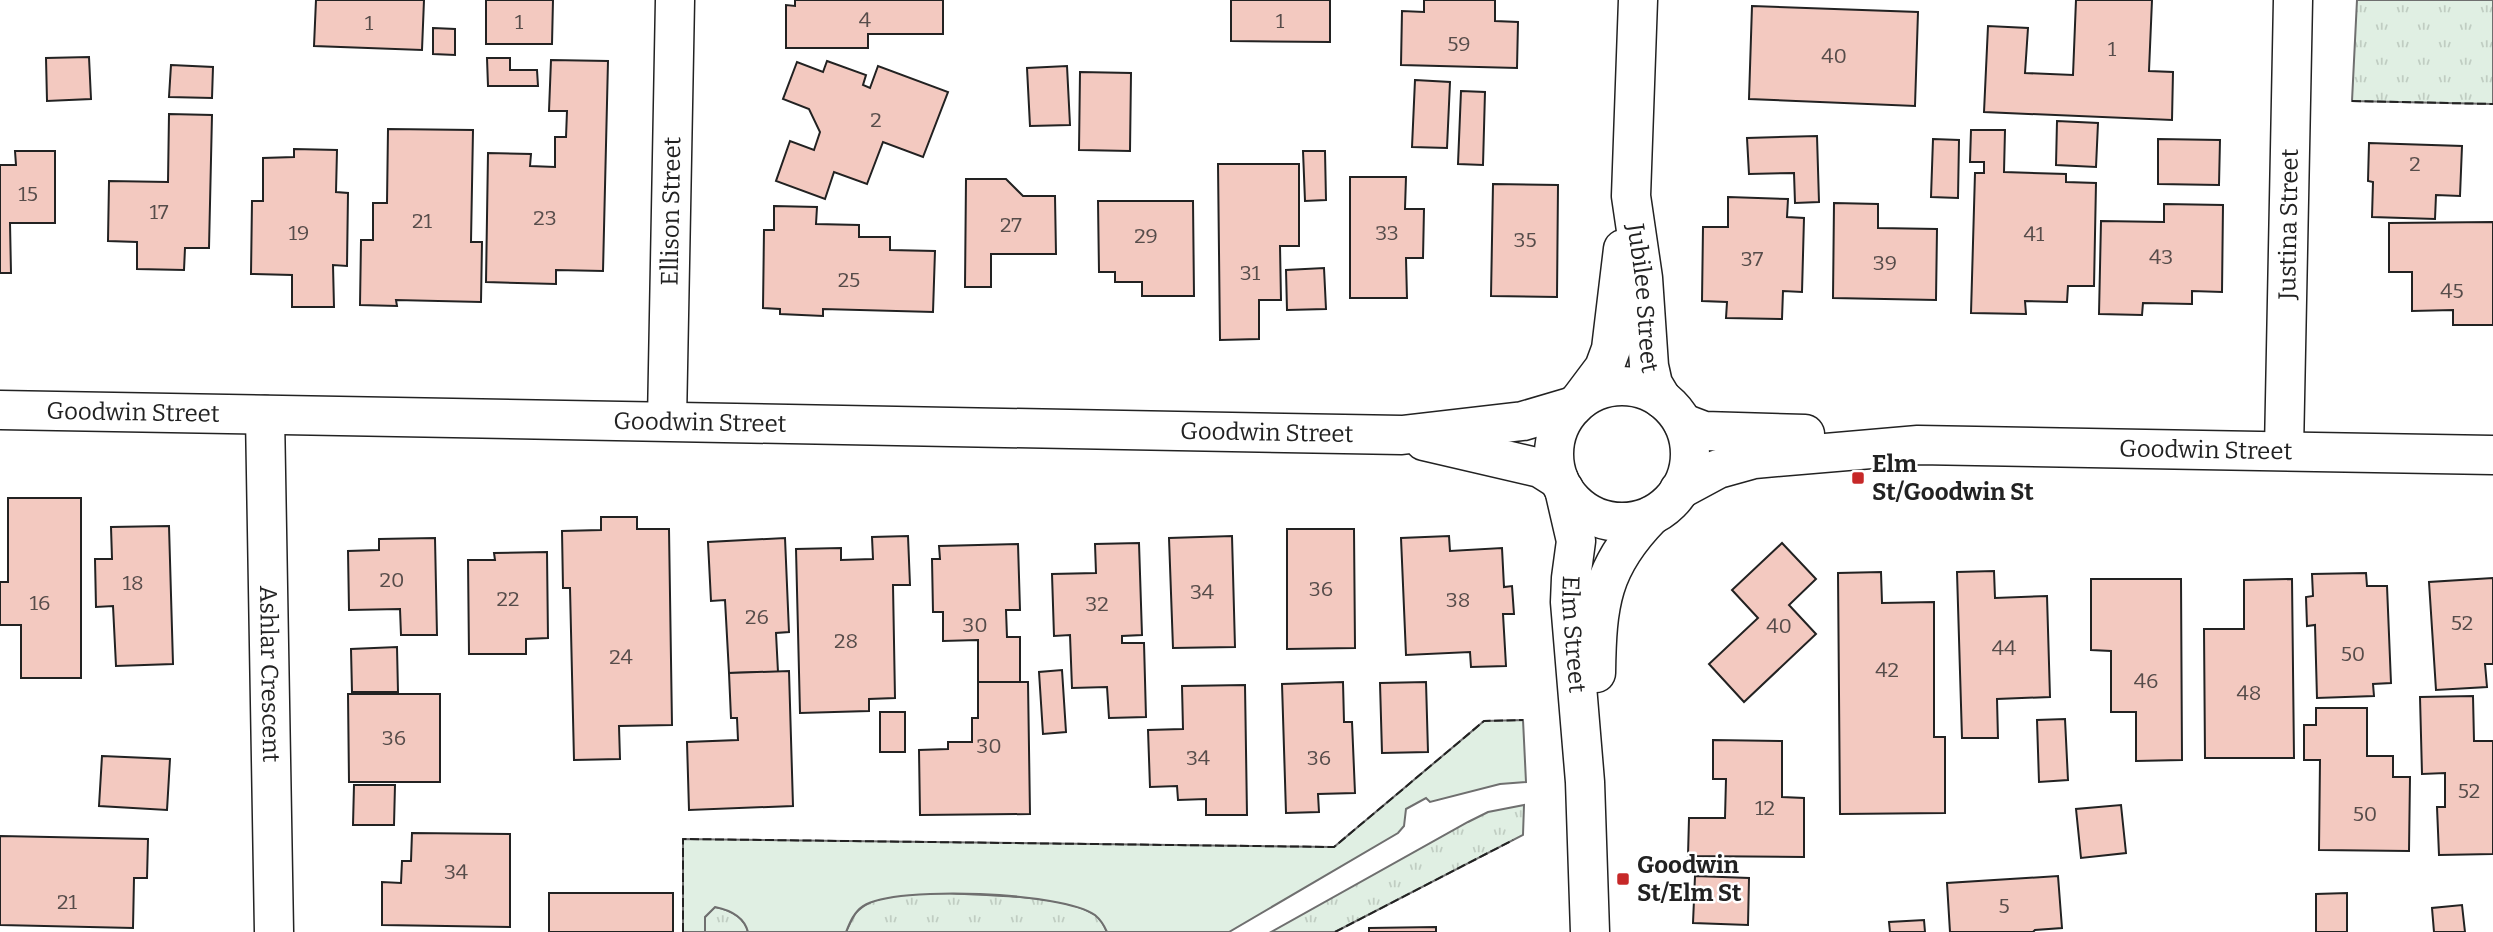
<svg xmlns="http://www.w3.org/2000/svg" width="2493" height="932" font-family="Bitter,serif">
  <defs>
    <pattern id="grass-tufts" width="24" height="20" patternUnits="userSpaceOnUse" patternTransform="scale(1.75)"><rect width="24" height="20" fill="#e0efe3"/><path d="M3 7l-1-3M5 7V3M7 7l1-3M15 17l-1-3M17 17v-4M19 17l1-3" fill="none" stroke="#c0cdc2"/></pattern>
  </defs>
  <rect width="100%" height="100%" fill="#fff"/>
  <g fill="url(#grass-tufts)" stroke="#6f6f6f" stroke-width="2">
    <polygon points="2357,0 2493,0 2493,104 2352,101"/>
    <polygon points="1524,805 1523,835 1335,932 1271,932 1468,822 1488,812"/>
    <path d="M 945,893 C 983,896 1065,894 1095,915 C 1101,919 1104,925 1107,932 L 846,932 C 849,926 852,918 856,913 C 873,892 920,894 945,893 Z"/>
    <path d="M 715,907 C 730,910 744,916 748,932 L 705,932 L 705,917 Z"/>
  </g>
  <path fill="#e0efe3" stroke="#6f6f6f" stroke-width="2" d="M 1523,720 L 1526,782 L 1500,784 L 1430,802 L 1426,798 L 1406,809 L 1404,826 L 1398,833 L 1229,932 L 1107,932 C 1104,925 1101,920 1095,915 C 1063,892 897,885 863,906 C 854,912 850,922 846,932 L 748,932 C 744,916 730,910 715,907 L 705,917 L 705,932 L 683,932 L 683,839 L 1334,847 L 1484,721 Z"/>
  <g fill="#f3c9c0" stroke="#222" stroke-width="2">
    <polygon points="316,0 424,0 422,50 314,46"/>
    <polygon points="486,0 553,0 552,44 486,44"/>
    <polygon points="795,0 943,0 943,34 868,34 868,48 786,48 786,5 795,6"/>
    <polygon points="1231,0 1330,0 1330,42 1231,41"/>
    <polygon points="1424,0 1495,0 1495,21 1518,22 1517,68 1401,65 1402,11 1424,12"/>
    <polygon points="2076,0 2152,0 2149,71 2173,72 2172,120 1984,112 1988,26 2028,28 2025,73 2073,75"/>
    <polygon points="1752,6 1918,12 1915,106 1749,99"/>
    <polygon points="433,28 455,29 455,55 433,54"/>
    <polygon points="89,57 91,99 47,101 46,58"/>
    <polygon points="487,58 510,58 510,70 537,70 538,86 488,86"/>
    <polygon points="551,60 608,61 603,271 556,270 556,284 486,282 488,153 531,154 530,166 555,167 555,137 566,137 567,111 549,111"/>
    <polygon points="827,61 866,75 863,85 870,88 878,66 948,92 923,157 883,142 867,184 834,172 825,199 776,181 790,141 814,150 820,132 809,109 783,99 797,62 823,72"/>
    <polygon points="171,65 213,67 212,98 169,97"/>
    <polygon points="1067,66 1070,125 1030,126 1027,68"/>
    <polygon points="1080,72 1131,73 1130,151 1079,150"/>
    <polygon points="1415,80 1450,82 1447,148 1412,147"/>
    <polygon points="1461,91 1485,92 1483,165 1458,164"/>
    <polygon points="169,114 212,115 209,248 185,248 184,270 137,269 137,242 108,241 109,181 168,182"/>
    <polygon points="2057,121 2098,123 2096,167 2056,165"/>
    <polygon points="388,129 473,130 471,242 482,242 481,302 396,300 397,306 360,305 361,240 373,240 373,203 387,203"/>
    <polygon points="1971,130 2005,130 2004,172 2066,174 2066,182 2096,183 2094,286 2068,286 2067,302 2025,301 2026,314 1971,313 1975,173 1984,173 1984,162 1970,162"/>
    <polygon points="1817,136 1819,202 1795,203 1794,173 1749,174 1747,138"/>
    <polygon points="1933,139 1959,140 1958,198 1931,197"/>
    <polygon points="2158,139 2220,140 2219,185 2158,184"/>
    <polygon points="2369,143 2462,146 2460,196 2436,195 2435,219 2372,217 2373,182 2368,181"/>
    <polygon points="294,149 337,150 336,192 348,193 347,266 333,265 334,307 292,307 292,275 251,274 252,201 263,201 263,158 294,157"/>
    <polygon points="15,151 55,151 55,223 10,223 11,273 0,273 0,165 16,165"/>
    <polygon points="1303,151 1325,151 1326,200 1305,201"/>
    <polygon points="1218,164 1299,164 1299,246 1280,246 1281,300 1259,300 1259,339 1220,340"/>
    <polygon points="1350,177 1406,177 1405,209 1424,209 1423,258 1406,258 1407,298 1350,298"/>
    <polygon points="966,179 1006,179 1023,196 1055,196 1056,254 991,254 991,287 965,287"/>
    <polygon points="1493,184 1558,185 1557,297 1491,296"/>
    <polygon points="1728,197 1788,199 1787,217 1804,218 1802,292 1783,291 1782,319 1726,318 1727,302 1702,301 1703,227 1728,227"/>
    <polygon points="1098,201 1193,201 1194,296 1142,296 1142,282 1115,282 1115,272 1099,272"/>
    <polygon points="1834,203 1878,204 1878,228 1937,229 1936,300 1833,298"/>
    <polygon points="2164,204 2223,205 2222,292 2192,291 2192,304 2143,303 2142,315 2099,314 2101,221 2164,222"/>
    <polygon points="774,206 817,207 816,224 859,225 859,237 890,237 890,250 935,251 933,312 823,309 823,316 780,314 780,309 763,308 764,230 774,230"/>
    <polygon points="2493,222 2493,325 2453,325 2453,310 2412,311 2412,272 2389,272 2389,223"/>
    <polygon points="1324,268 1326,309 1287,310 1286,270"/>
    <polygon points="8,498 81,498 81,678 21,678 21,625 0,625 0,582 8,582"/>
    <polygon points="601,517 637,517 637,529 669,529 672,725 619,726 620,759 574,760 570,588 563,588 562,531 601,530"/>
    <polygon points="169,526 173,664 116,666 113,606 96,607 95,559 112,559 111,527"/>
    <polygon points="1287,529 1354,529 1355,648 1287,649"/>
    <polygon points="908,536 910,585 893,585 895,698 869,699 869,711 800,713 796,549 841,548 841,560 873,559 872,537"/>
    <polygon points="1232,536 1235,647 1173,648 1169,538"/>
    <polygon points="1449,536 1450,551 1502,548 1504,587 1512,586 1514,614 1503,614 1506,666 1471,667 1470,652 1406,655 1401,538"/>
    <polygon points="435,538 437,635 401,635 400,609 349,610 348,551 379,550 379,539"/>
    <polygon points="785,538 789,632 776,633 778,672 729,673 725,600 711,601 708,542"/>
    <polygon points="1139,543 1142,635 1122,636 1122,643 1144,643 1146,717 1109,718 1107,687 1072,688 1070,635 1054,636 1052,574 1096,573 1095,544"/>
    <polygon points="1782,543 1816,579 1789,605 1816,634 1744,702 1709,664 1758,618 1732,590"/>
    <polygon points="1018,544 1020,610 1006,610 1007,637 1020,637 1020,682 978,682 978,640 943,641 943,612 933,612 932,559 940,559 939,546"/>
    <polygon points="547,552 548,638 526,639 526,654 469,654 468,560 495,560 494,553"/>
    <polygon points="1994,571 1995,598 2047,596 2050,697 1997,699 1998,738 1962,738 1957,572"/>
    <polygon points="1881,572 1882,603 1934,602 1934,737 1945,737 1945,813 1840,814 1838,573"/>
    <polygon points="2366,573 2367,586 2387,586 2391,683 2373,684 2374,696 2317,698 2315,625 2307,626 2306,597 2313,596 2312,574"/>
    <polygon points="2493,578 2493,664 2485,664 2487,687 2436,690 2429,582"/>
    <polygon points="2091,579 2181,579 2182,760 2136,761 2136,712 2111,712 2111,651 2091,650"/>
    <polygon points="2292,579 2294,758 2205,758 2204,629 2244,629 2244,580"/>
    <polygon points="397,647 398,692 352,692 351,649"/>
    <polygon points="1062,670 1066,732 1043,734 1039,672"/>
    <polygon points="789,671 793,806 689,810 687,742 738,740 737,718 731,718 729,673"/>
    <polygon points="978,682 1028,682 1030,814 920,815 919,750 948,749 948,742 972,742 972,718 978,718"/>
    <polygon points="1343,682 1344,722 1352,722 1355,793 1318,794 1319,812 1286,813 1282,684"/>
    <polygon points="1426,682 1428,752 1382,753 1380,683"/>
    <polygon points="1245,685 1247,815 1206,815 1206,799 1178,800 1177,786 1150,787 1148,730 1183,729 1182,686"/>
    <polygon points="348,694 440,694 440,782 349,782"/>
    <polygon points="2473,696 2474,741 2493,741 2493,854 2439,855 2437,807 2445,807 2445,773 2422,774 2420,697"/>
    <polygon points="2316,708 2367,708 2367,756 2393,756 2393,777 2410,777 2409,851 2319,850 2320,760 2304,760 2304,725 2316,725"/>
    <rect x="880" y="712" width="25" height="40"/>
    <polygon points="2065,719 2068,780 2039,782 2037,720"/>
    <polygon points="1713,740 1782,741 1782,797 1804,798 1804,857 1688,856 1689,818 1725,818 1726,779 1713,779"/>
    <polygon points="102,756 170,759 167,810 99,806"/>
    <polygon points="354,785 395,785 394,825 353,825"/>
    <polygon points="2121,805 2126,853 2081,858 2076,809"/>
    <polygon points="412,833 510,834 510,927 382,925 382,882 401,883 402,861 411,861"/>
    <polygon points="0,836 148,839 147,878 134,878 133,928 0,925"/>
    <polygon points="1695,876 1749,878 1748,925 1693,923"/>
    <polygon points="2058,876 2062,928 2035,930 2033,932 1950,932 1947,883"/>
    <rect x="549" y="893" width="124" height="39"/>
    <polygon points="2347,893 2347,932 2316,932 2316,894"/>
    <polygon points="2462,905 2465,932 2434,932 2432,908"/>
    <polygon points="1924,920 1925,932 1890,932 1889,922"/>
    <polygon points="1436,927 1436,932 1369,932 1369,928"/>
  </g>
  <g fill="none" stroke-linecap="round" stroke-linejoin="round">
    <defs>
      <g id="minor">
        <path id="s1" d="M 1638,0 L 1631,196 L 1643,278 L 1649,366 L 1653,384 L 1662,399"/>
        <circle cx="1622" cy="454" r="68"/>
        <polyline points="1580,400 1604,368 1611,349 1623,249"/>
        <path id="s2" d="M 0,410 L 1402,435 L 1523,421 L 1574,406"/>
        <path id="s3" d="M 265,415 L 274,932"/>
        <path id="s4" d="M 667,421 L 675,0"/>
        <polyline points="1683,423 1704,431 1805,434"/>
        <polyline points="1424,441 1540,468 1559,480"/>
        <path id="s5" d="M 2284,450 L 2293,0"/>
        <path id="s6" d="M 1564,489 L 1576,541 L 1571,578 L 1570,602 L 1585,782 L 1590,932"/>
        <path id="s7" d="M 1679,490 L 1718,469 L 1754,459 L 1918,445 L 2493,455"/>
        <path d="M 1596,673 C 1597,604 1601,567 1651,516"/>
      </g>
    </defs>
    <use href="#minor" stroke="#222" stroke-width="41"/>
    <use href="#minor" stroke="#fff" stroke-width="38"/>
    <g stroke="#222" stroke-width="2" stroke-dasharray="9 3.5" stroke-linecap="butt">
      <polyline points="2352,101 2493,104"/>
      <polyline points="683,932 683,839 1334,847 1484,721 1523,720"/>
      <polyline points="1335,932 1513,840"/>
    </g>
  </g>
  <g fill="#c62828" stroke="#fff" stroke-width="2.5">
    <rect x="1851" y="471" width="14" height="14" rx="3.5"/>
    <rect x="1616" y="872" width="14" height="14" rx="3.5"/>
  </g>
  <g text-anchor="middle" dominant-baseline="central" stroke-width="5" stroke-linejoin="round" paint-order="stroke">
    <g font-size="21" fill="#564c4a">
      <text x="865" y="20">4</text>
      <text x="1280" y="21">1</text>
      <text x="519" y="22">1</text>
      <text x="369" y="23">1</text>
      <text x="1459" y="44">59</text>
      <text x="2112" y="49">1</text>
      <text x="1834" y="56">40</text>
      <text x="876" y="120">2</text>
      <text x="2415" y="164">2</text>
      <text x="28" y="194">15</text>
      <text x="159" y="212">17</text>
      <text x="545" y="218">23</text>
      <text x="422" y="221">21</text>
      <text x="1011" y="225">27</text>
      <text x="299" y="233">19</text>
      <text x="1387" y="233">33</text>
      <text x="2034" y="234">41</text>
      <text x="1146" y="236">29</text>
      <text x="1525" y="240">35</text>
      <text x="2161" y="257">43</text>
      <text x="1752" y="259">37</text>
      <text x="1885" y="263">39</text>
      <text x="1250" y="273">31</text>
      <text x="849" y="280">25</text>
      <text x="2452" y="291">45</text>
      <text x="392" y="580">20</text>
      <text x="133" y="583">18</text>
      <text x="1321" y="589">36</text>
      <text x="1202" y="592">34</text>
      <text x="508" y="599">22</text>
      <text x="1458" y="600">38</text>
      <text x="40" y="603">16</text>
      <text x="1097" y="604">32</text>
      <text x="757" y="617">26</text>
      <text x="2462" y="623">52</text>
      <text x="975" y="625">30</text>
      <text x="1779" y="626">40</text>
      <text x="846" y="641">28</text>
      <text x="2004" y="648">44</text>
      <text x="2353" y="654">50</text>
      <text x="621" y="657">24</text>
      <text x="1887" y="670">42</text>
      <text x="2146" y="681">46</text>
      <text x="2249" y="693">48</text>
      <text x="394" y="738">36</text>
      <text x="989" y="746">30</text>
      <text x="1198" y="758">34</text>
      <text x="1319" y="758">36</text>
      <text x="2469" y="791">52</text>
      <text x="1765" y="808">12</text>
      <text x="2365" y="814">50</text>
      <text x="456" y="872">34</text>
      <text x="67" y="902">21</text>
      <text x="2004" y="906">5</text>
    </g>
    <g font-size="24" fill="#222" stroke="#fff">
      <text stroke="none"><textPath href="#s4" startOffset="210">Ellison Street</textPath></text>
      <text stroke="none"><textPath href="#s5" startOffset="226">Justina Street</textPath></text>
      <text stroke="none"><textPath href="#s1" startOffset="299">Jubilee Street</textPath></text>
      <text stroke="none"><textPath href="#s2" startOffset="133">Goodwin Street</textPath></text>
      <text stroke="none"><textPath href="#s2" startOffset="700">Goodwin Street</textPath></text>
      <text stroke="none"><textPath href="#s2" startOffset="1267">Goodwin Street</textPath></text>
      <text stroke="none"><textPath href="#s7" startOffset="534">Goodwin Street</textPath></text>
      <text stroke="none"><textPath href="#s6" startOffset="147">Elm Street</textPath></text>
      <text stroke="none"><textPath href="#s3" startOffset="259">Ashlar Crescent</textPath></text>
    </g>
    <g font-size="24" font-weight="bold" fill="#222" stroke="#fff" text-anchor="start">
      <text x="1872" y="464">Elm<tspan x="1872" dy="28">St/Goodwin St</tspan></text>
      <text x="1637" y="865">Goodwin<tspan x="1637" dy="28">St/Elm St</tspan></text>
    </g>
  </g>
</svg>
